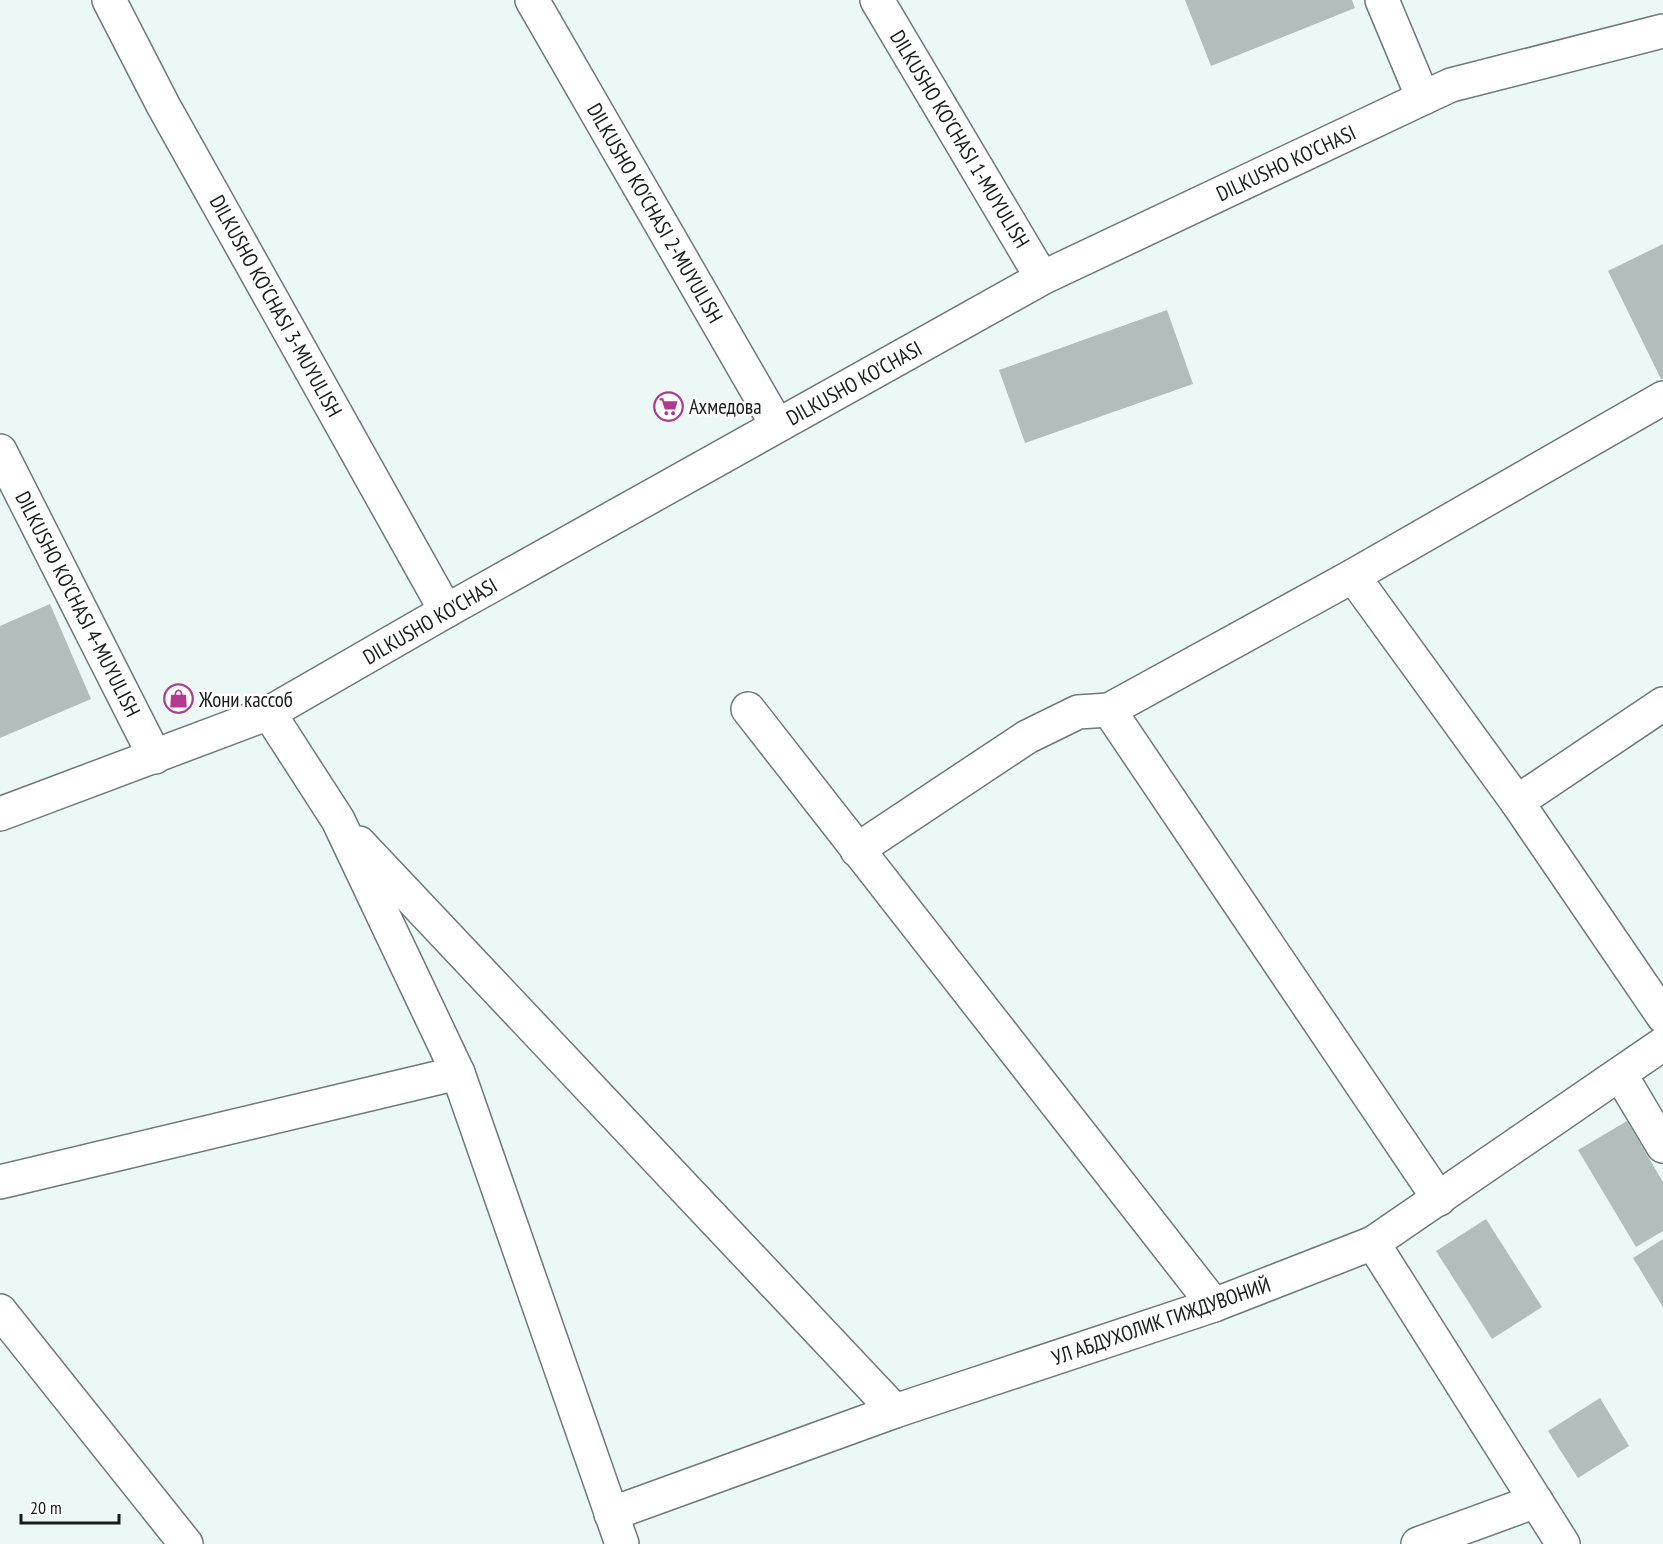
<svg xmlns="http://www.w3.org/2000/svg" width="1663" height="1544" font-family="'PT Sans Narrow',sans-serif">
  <rect width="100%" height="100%" fill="#ebf8f6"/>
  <g fill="#b2bebc">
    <polygon points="1185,0 1352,0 1355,8 1211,66"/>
    <polygon points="1663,244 1663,379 1661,379 1608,271"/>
    <polygon points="1167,310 1193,384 1025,443 999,370"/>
    <polygon points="50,604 91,699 0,738 0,626"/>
    <polygon points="1627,1121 1663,1182 1663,1231 1636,1247 1578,1150"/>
    <polygon points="1486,1219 1542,1307 1492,1339 1436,1251"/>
    <polygon points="1663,1239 1663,1307 1633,1258"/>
    <polygon points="1600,1398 1629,1446 1578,1478 1548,1431"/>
  </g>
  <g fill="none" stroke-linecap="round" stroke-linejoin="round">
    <defs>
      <g id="minor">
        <polyline points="109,0 163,105 446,611"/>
        <polyline points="532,0 777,425"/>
        <polyline points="877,0 1042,278"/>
        <polyline points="1382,0 1423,98"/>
        <polyline points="0,451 155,757"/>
        <polyline points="1353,576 1517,802 1663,1016"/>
        <polyline points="748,709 1214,1305"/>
        <polyline points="1109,710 1439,1199"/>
        <polyline points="269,713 338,820 458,1073 622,1544"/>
        <polyline points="1517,802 1663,704"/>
        <polyline points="359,843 895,1411"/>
        <polyline points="857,850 1027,737 1078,712 1109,710 1353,576 1663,398"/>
        <polyline points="1620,1074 1663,1146"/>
        <polyline points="0,1182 458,1073"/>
        <polyline points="1373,1243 1663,1044"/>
        <polyline points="0,1311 186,1544"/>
        <polyline points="611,1514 895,1411 1214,1305 1373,1243 1563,1544"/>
        <polyline points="1418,1544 1536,1501"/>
      </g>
      <polyline id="tertiary" points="0,814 269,713 446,611 1042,278 1423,98 1451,85 1663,31"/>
    </defs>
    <use href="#minor" stroke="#6d7977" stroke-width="36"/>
    <use href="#tertiary" stroke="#6d7977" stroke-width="36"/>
    <use href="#minor" stroke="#fff" stroke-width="33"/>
    <use href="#tertiary" stroke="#fff" stroke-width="33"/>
  </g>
  <defs>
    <symbol id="supermarket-ring" viewBox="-11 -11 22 22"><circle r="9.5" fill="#fff" stroke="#b23a8f" stroke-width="1.5"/><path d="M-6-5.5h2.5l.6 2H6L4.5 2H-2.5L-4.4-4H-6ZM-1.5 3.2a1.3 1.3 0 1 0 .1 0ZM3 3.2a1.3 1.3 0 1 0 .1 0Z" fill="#b23a8f"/></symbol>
    <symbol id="shop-ring" viewBox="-11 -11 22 22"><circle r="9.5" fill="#fff" stroke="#b23a8f" stroke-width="1.5"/><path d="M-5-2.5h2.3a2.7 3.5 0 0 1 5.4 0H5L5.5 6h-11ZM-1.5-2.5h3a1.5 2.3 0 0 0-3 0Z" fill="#b23a8f"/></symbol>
  </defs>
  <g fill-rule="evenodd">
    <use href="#supermarket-ring" x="652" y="390" width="33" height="33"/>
    <use href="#shop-ring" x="162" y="682" width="33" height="33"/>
  </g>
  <g text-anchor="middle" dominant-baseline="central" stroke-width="5" stroke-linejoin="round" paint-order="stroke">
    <g font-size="21" fill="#171c1b" stroke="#fff">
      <text transform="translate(960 139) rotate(59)">DILKUSHO KO'CHASI 1-MUYULISH</text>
      <text transform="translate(1286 163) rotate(-25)">DILKUSHO KO'CHASI</text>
      <text transform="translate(655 213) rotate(60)">DILKUSHO KO'CHASI 2-MUYULISH</text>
      <text transform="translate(276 306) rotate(61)">DILKUSHO KO'CHASI 3-MUYULISH</text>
      <text transform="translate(854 383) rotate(-29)">DILKUSHO KO'CHASI</text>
      <text transform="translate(78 604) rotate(63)">DILKUSHO KO'CHASI 4-MUYULISH</text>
      <text transform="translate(430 621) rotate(-30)">DILKUSHO KO'CHASI</text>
      <text transform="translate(1161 1321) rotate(-19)">УЛ АБДУХОЛИК ГИЖДУВОНИЙ</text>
    </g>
    <g font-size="21" fill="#171c1b" stroke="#fff" text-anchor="start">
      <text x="689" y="406">Ахмедова</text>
      <text x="199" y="699">Жони кассоб</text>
    </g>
  </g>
  <path d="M21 1514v9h98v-9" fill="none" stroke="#171c1b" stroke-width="3"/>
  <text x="30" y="1514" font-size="18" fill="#171c1b" stroke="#ffffff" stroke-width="4.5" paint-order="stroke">20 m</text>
</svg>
